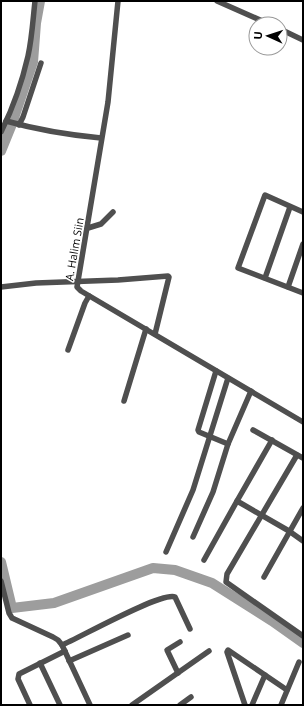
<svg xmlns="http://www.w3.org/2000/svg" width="304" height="706" font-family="'Open Sans',sans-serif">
  <rect width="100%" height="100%" fill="#fff"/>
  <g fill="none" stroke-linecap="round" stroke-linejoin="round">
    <g stroke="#9d9d9d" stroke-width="10">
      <polyline points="1,151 12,124 33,62 36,23 40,1"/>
      <polyline points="1,562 12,608 54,603 153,568 175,570 212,583 272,621 303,643"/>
    </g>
    <g stroke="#4f4f4f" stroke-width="5.5">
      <polyline points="118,1 108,102 77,287 81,291 303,422"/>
      <polyline points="217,1 269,24"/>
      <polyline points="280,29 303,40"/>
      <path d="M 6,121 C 38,130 69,135 101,138"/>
      <polyline points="19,125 23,117 41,63"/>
      <path d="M 1,132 C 13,108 22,82 28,56 C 32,38 33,19 35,1"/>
      <polyline points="303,212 265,195 238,268 303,293"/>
      <polyline points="88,228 101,224 113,212"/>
      <polyline points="265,278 290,207"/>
      <polyline points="1,287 36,283 118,280 168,276 169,277 155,334"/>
      <polyline points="288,287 303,244"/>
      <polyline points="68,350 85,303 89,296"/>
      <polyline points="216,371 198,430 199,432 228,444"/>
      <polyline points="124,401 146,329"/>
      <polyline points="253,430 303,458"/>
      <polyline points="272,440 237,501 289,531 303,541"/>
      <polyline points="297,455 227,574 226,582 303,636"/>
      <polyline points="193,537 213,492 228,444 251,391"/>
      <polyline points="166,552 193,490 228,378"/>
      <polyline points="204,560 237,501"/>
      <polyline points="264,577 303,508"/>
      <polyline points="1,581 9,613 12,618 53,637 58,640 62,645"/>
      <polyline points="69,661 128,635"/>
      <polyline points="40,663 60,705"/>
      <polyline points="178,673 167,650 180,642"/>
      <polyline points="30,705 18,679 19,674 65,651"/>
      <path d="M 90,705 L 62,645 C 79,638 162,591 175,597 L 190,629"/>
      <polyline points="132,705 209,651"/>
      <polyline points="180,705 191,697"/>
      <polyline points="245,705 227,652 228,650 287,690"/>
      <polyline points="252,705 265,675"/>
      <polyline points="281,705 299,662"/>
    </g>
  </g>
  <g text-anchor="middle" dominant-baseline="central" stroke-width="3" stroke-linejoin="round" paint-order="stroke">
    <g font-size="11" fill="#000" stroke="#fff">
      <text transform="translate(74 249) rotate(-80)">A. Halim Siin</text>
    </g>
  </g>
  <rect width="304" height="706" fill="none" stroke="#000000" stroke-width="4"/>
  <g transform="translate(268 36) rotate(273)"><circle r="19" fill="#ffffff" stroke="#999999"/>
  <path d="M0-3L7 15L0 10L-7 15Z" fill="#000000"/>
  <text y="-6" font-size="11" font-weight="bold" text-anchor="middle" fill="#000000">U</text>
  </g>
</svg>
